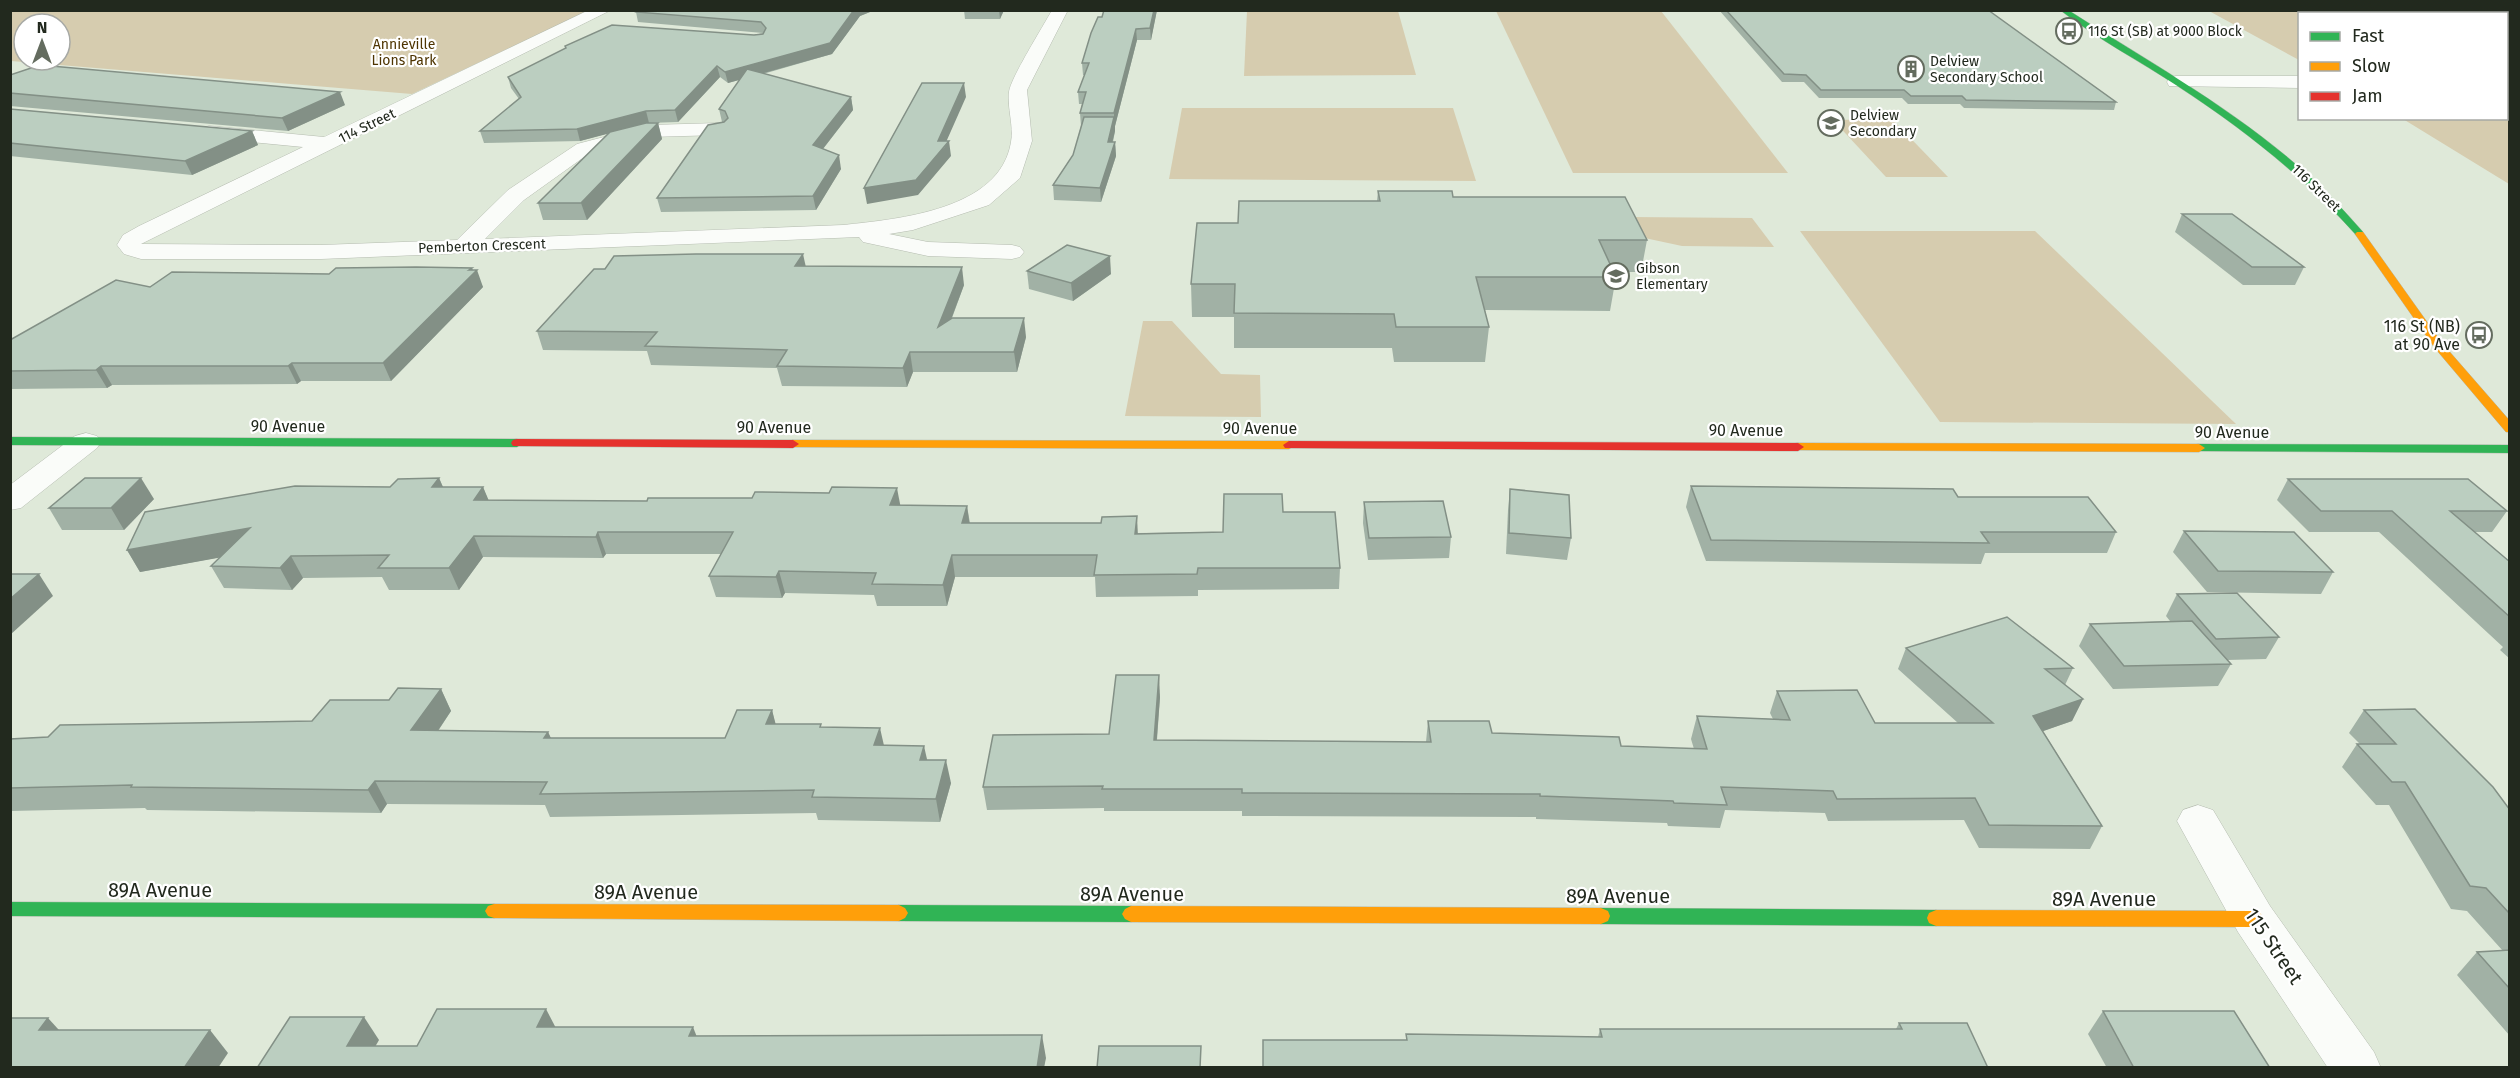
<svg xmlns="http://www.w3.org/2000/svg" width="2520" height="1078" font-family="'Fira Sans',sans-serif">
  <rect width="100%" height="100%" fill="#dfe9d9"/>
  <g fill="#d6ccaf" fill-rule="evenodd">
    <path d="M 10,11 L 11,10 L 588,11 L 412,94 L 11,61 ZM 24,24 L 60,24 L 60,60 L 24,60 Z"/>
    <polygon points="1247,11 1398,11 1416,75 1244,76"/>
    <polygon points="1496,11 1661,11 1788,173 1573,173"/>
    <polygon points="2209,11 2509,11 2509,184 2403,119 2506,118 2506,14 2300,14 2299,60"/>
    <polygon points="1182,108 1453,108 1476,181 1169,179"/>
    <polygon points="1892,119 1948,177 1886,177 1833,120"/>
    <polygon points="1630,217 1752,218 1774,247 1682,246 1640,237"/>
    <polygon points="1800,231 2035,231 2236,424 1940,422"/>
    <polygon points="1143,321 1172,321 1221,374 1260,375 1261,417 1125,416"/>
  </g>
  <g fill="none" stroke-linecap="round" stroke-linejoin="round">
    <defs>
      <g id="street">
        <path d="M 589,10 L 611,10 L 141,244 L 321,245 L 457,240 L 508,190 L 577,144 L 650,125 L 719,123 L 726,125 L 729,129 L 726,133 L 719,135 L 650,137 L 591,152 L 524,200 L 485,239 L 843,225 C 899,219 1000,210 1011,142 C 1014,126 1007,108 1009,92 C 1010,79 1044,25 1052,10 L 1068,10 L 1027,90 L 1032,141 L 1020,178 L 989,205 L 913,230 L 889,234 L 928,242 L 1012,245 L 1020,247 L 1024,252 L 1020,257 L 1012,259 L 928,256 L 863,242 L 859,237 L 321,259 L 141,259 L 124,254 L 117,245 L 123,235 L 139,226 L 303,147 L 209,138 L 202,136 L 199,132 L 202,128 L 209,126 L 324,137 Z"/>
        <polygon points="2176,76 2300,76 2300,88 2169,86 2167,82 2169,78"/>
        <polygon points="86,433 97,436 101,442 97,448 21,508 10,510 10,485 75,436"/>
        <polygon points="2198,805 2213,810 2270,906 2374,1052 2381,1068 2328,1068 2238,932 2177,821 2183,810"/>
      </g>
      <g id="fast">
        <path d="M 2060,10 L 2068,10 C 2146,60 2229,106 2299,167 C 2322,187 2343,209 2363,232 L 2363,236 L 2357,236 C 2304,177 2245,130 2179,87 C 2140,61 2097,39 2060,10 Z"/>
        <polygon points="10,437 517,439 523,443 517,447 10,445"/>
        <polygon points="2199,444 2510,445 2510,453 2195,451 2193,448 2195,445"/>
        <polygon points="10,902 494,904 500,906 503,911 500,916 494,918 10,916"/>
        <polygon points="899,905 1131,906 1137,909 1140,914 1137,919 1131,922 899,921 893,918 890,913 893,908"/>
        <polygon points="1601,908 1936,910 1943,913 1945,918 1943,923 1936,926 1601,924 1594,921 1592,916 1594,911"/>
      </g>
      <g id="slow">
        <polygon points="2357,232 2363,232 2442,343 2510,421 2510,432 2506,432 2434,347 2355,234"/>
        <polygon points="793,440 1289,441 1295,445 1289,449 789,447 787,444"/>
        <polygon points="1798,443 2199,444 2205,448 2199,452 1794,450 1792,447 1794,444"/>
        <polygon points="494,904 899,905 905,908 908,913 905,918 899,921 494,918 488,916 485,911 488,906"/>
        <polygon points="1131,906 1601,908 1608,911 1610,916 1608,921 1601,924 1131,922 1125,919 1122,914 1125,909"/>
        <polygon points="1936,910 2254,911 2261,914 2263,919 2261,924 2254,927 1936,926 1929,923 1927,918 1929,913"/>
      </g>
      <g id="jam">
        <polygon points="517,439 793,440 799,444 793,448 513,446 511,443 513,440"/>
        <polygon points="1289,441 1798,443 1804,447 1798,451 1285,448 1283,445"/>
      </g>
    </defs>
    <use href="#street" stroke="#b5bcb0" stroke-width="1"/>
    <use href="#fast" stroke="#b5bcb0" stroke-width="1"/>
    <use href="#slow" stroke="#b5bcb0" stroke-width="1"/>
    <use href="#jam" stroke="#b5bcb0" stroke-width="1"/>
    <use href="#street" fill="#fafcf9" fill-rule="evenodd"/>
    <use href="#fast" fill="#30b455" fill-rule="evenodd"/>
    <use href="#slow" fill="#ff9f0a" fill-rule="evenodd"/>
    <use href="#jam" fill="#e5322d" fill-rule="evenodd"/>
  </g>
  <g fill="#a1b1a5">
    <polygon points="638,10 875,10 860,16 832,54 763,74 851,97 853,110 823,149 841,169 816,210 661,212 657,198 724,122 722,122 719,109 739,80 728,83 720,77 678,122 647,123 658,123 662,139 587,220 543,220 538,203 609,133 580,141 484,143 480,131 519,99 511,88 508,77 754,35 763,33 638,22 636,12"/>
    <polygon points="964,10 1004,10 1000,19 965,19"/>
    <polygon points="1157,10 1151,40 1137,40 1115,126 1115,131 1113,142 1115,142 1116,156 1101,202 1054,200 1053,185 1073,155 1081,126 1080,113 1082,104 1079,104 1078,92 1085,75 1083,75 1082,63 1102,17"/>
    <polygon points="1719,10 1988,10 2116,102 2114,110 1964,108 1960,104 1908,104 1902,98 1819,98 1804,82 1782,82"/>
    <polygon points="10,75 345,105 288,131 10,106"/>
    <polygon points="10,109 252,131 258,145 192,175 10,156"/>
    <polygon points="1378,191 1453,197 1647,240 1641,272 1614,272 1616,277 1610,311 1485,310 1489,327 1485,362 1394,362 1392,348 1234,348 1234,317 1192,317 1191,284 1238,223 1377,201"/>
    <polygon points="2182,214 2304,267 2295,285 2243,285 2175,232"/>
    <polygon points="805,266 964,285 952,318 1026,337 1017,372 913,372 907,387 782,386 777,368 651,365 647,351 543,350 537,331"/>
    <polygon points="473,270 483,287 391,381 301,381 297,384 112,385 107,388 10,389 10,340 329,274"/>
    <polygon points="1027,271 1111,274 1073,301 1029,289"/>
    <polygon points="439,478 443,487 483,487 488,500 967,506 970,523 1138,533 1223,532 1283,512 1340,568 1339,589 1198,590 1198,596 1096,597 1095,577 955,577 947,606 877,606 874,595 785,593 782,598 716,597 709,576 721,554 606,554 603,558 483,557 459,590 389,590 382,577 303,578 292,590 224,588 211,566 221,557 140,572 127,550 390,487"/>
    <polygon points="2288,479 2507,511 2492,532 2475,532 2510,562 2510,659 2500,650 2503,647 2379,532 2309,532 2277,500"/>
    <polygon points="1691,486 1958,497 2116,532 2107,553 1985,553 1981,564 1706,561 1686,507"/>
    <polygon points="1510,489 1571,538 1567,560 1506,554 1508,510"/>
    <polygon points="154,499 124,530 62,530 49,508"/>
    <polygon points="1364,502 1451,537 1449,558 1368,560 1363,523"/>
    <polygon points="2184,531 2333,572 2321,594 2207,592 2173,552"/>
    <polygon points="2177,594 2279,637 2266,659 2227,660 2231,664 2218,686 2113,689 2079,646 2090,624 2170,621 2166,616"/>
    <polygon points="1906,648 2073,668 2065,685 2083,699 2072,721 2043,731 2102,826 2090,849 1979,848 1964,820 1828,821 1825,813 1725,810 1720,828 1668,826 1667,823 1536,819 1536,817 1242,816 1242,811 1104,811 1104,808 987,810 983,787 1109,734 1160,697 1157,740 1426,742 1428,721 1492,733 1621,746 1694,749 1691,739 1697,716 1773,719 1770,713 1777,691 1875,723 1958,723 1898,669"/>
    <polygon points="441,689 451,711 438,731 548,732 551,738 725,738 772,710 775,724 822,727 884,745 927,760 951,783 940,822 818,820 816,813 550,817 545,805 387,804 381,813 147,810 145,808 10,811 10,739 312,721 389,700"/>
    <polygon points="2364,710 2510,810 2510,1036 2457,975 2477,952 2503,951 2467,911 2451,909 2389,805 2376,805 2342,767 2357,744 2360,744 2349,733"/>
    <polygon points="2103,1011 2270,1068 2107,1068 2088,1034"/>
    <polygon points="1899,1023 1988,1068 1406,1040 1406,1034 1598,1037 1600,1029 1896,1029"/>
  </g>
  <g fill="#839086">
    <polygon points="854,10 875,10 860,16 832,54 728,83 725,72"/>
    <polygon points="999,10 1004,10 1000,19"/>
    <polygon points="1154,10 1157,10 1151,40 1150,28"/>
    <polygon points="1136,29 1137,40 1115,126 1115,131 1109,156 1108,142 1114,117 1114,113"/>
    <polygon points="717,66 720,77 678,122 675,110"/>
    <polygon points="964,83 966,97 943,149 949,141 951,156 918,195 867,204 864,188 938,141"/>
    <polygon points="340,92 345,105 288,131 282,118"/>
    <polygon points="851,97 853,110 815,159 813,145"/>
    <polygon points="646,111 649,123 580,141 577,129"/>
    <polygon points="658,123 662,139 587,220 581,203"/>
    <polygon points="252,131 258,145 192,175 185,161"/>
    <polygon points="1115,142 1116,156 1101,202 1100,188"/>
    <polygon points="839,155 841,169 816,210 813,196"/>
    <polygon points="803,254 807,272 795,266"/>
    <polygon points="1110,256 1111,274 1073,301 1071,283"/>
    <polygon points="962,267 964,285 941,346 938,327"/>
    <polygon points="472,268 474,273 477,270 483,287 391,381 383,363"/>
    <polygon points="1024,318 1026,337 1017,372 1014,352"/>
    <polygon points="910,352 913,372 907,387 903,368"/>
    <polygon points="292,363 301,381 297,384 288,366"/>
    <polygon points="101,366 112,385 107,388 96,370"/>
    <polygon points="141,478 154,499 124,530 111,508"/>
    <polygon points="439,478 448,499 432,487"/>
    <polygon points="483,487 492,508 474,500"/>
    <polygon points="897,488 901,509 890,505"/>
    <polygon points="967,506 970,527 962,523"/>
    <polygon points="1137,516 1138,537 1135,534"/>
    <polygon points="250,528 262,550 140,572 127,550"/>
    <polygon points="598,532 606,554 603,558 596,537"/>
    <polygon points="474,536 483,557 459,590 449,568"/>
    <polygon points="952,555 955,577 947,606 943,585"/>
    <polygon points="291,556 303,578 292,590 280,568"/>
    <polygon points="779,571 785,593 782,598 776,577"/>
    <polygon points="39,574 53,596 10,635 10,599"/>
    <polygon points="1159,675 1160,697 1155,762 1154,740"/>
    <polygon points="441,689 451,711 423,753 411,730"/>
    <polygon points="2083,699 2072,721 2023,738 2033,716"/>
    <polygon points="772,710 778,733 766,724"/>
    <polygon points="880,728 885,750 874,745"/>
    <polygon points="548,732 558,754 544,738"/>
    <polygon points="924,746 929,768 920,760"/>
    <polygon points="946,760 951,783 940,822 936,799"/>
    <polygon points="375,781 387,804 381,813 368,790"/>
    <polygon points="546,1009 558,1032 537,1027"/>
    <polygon points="364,1017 379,1040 363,1068 347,1046"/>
    <polygon points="48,1018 69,1041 39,1030"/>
    <polygon points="693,1027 702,1050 689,1036"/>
    <polygon points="210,1030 228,1053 218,1068 184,1068"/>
    <polygon points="1042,1035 1046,1058 1044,1068 1037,1068"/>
  </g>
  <g fill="#bbcec0" stroke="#839086" stroke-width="1.5">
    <polygon points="638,10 854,10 830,43 725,72 717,66 675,110 646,111 577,129 480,131 521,97 508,77 566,48 565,46 612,25 754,35 763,34 766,28 761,22 636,12"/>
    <polygon points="1104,10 1154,10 1150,28 1136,29 1114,113 1080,113 1086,92 1078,92 1089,63 1082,63 1091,33 1098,17 1102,17"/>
    <polygon points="1726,10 1988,10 2116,102 1966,100 1962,96 1911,96 1904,90 1821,90 1806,75 1784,74"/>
    <polygon points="40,65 340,92 282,118 10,93 10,75"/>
    <polygon points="747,69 851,97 813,145 839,155 813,196 657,198 708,125 724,122 728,118 725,111 719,109"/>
    <polygon points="922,83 964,83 938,141 949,141 916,180 864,188"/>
    <polygon points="10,109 252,131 185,161 10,143"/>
    <polygon points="1084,117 1114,117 1108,142 1115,142 1100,188 1053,185 1073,155"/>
    <polygon points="646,123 658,123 581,203 538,203 610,132"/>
    <polygon points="1378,191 1452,191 1453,197 1625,197 1647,240 1599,240 1616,277 1476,277 1489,327 1396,327 1394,314 1234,313 1235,284 1191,284 1197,223 1238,223 1239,201 1380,201"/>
    <polygon points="2182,214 2232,214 2304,267 2252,267"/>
    <polygon points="1067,245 1110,256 1071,283 1027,271"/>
    <polygon points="696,254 803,254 795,266 962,267 938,327 952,318 1024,318 1014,352 910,352 903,368 777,366 787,350 645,346 657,332 537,331 594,269 605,269 614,256"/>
    <polygon points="416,267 472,268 469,270 477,270 383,363 292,363 288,366 101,366 96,370 10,371 10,340 116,280 150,287 172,272 329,274 336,268"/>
    <polygon points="85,478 141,478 111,508 49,508"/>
    <polygon points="439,478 432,487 483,487 474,500 647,501 648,498 752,498 755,492 829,493 832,487 897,488 890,505 967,506 962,523 1101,523 1102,517 1137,516 1135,534 1223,532 1224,494 1282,494 1283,512 1335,512 1340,568 1198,568 1197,574 1094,575 1097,555 952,555 943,585 872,584 876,573 779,571 776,577 709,576 733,532 598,532 596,537 474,536 449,568 378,568 389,555 291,556 280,568 211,566 250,528 127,550 145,512 295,486 390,487 398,479"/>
    <polygon points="2288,479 2468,479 2507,511 2450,511 2510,562 2510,617 2392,511 2321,511"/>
    <polygon points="1691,486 1953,489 1958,497 2088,497 2116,532 1981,532 1989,543 1711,540"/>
    <polygon points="1510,489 1569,495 1571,538 1509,533"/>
    <polygon points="1443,501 1451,537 1369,538 1364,502"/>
    <polygon points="2184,531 2294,532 2333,572 2218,571"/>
    <polygon points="10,574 39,574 10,599"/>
    <polygon points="2237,593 2279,637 2216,639 2177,594"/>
    <polygon points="2007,617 2073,668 2045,669 2083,699 2033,716 2102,826 1989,825 1975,798 1837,799 1833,791 1721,787 1727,805 1674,803 1673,801 1540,796 1540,794 1242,793 1242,789 1102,789 1103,786 983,787 993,735 1109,734 1116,675 1159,675 1154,740 1431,742 1428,721 1489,721 1492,733 1619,737 1621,746 1707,749 1697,716 1790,720 1777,691 1857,690 1875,723 1993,723 1906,648"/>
    <polygon points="2192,621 2231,664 2124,666 2090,624"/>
    <polygon points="398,688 441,689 411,730 548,732 544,738 725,738 737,710 772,710 766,724 821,724 820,727 880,728 874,745 924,746 920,760 946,760 936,799 812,797 814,790 540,794 547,782 375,781 368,790 131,787 132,785 10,788 10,739 48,737 60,725 312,721 330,700 389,700"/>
    <polygon points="2415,709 2493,787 2510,810 2510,914 2486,888 2470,886 2405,782 2392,782 2357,744 2396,744 2364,710"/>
    <polygon points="2510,950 2510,989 2477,952"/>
    <polygon points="437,1009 546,1009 537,1027 693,1027 689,1036 1042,1035 1037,1068 257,1068 290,1017 364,1017 347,1046 417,1046"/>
    <polygon points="2103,1011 2234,1011 2270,1068 2134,1068"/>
    <polygon points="10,1018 48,1018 39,1030 210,1030 184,1068 10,1068"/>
    <polygon points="1899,1023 1967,1023 1988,1068 1263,1068 1263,1040 1407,1040 1406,1034 1602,1037 1600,1029 1902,1029"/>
    <polygon points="1099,1046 1201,1046 1200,1068 1097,1068"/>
  </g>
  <defs>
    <symbol id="bus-ring" viewBox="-11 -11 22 22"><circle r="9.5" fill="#fff" stroke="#646c5f" stroke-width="1.5"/><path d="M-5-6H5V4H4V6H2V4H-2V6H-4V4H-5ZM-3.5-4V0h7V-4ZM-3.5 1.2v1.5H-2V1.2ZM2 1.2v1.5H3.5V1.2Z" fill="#646c5f"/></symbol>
    <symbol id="building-ring" viewBox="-11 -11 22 22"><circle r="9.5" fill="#fff" stroke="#646c5f" stroke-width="1.5"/><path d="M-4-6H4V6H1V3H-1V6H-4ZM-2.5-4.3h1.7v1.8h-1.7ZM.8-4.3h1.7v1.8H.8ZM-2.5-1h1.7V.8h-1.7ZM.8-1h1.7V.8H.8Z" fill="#646c5f"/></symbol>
    <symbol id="school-ring" viewBox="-11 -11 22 22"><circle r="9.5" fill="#fff" stroke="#646c5f" stroke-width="1.5"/><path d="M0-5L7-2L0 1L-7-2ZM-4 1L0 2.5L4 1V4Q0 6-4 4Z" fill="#646c5f"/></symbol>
  </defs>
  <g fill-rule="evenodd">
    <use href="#bus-ring" x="2054" y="16" width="30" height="30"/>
    <use href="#building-ring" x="1896" y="54" width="30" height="30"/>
    <use href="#school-ring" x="1816" y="108" width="30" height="30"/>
    <use href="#school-ring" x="1601" y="261" width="30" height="30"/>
    <use href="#bus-ring" x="2464" y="320" width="30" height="30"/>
  </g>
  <g text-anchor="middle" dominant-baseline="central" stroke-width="4.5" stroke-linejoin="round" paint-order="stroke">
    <g font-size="14" fill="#22291e" stroke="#fff" text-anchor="start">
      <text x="2088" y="31">116 St (SB) at 9000 Block</text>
      <text x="1930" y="61">Delview<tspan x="1930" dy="16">Secondary School</tspan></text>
      <text x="1850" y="115">Delview<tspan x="1850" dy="16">Secondary</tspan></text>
      <text x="1636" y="268">Gibson<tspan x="1636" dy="16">Elementary</tspan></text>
    </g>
    <g font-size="14" fill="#4e3401" stroke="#fff">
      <text x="404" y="44">Annieville<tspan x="404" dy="16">Lions Park</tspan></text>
    </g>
    <g font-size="14" fill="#22291e" stroke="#fff">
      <text transform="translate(367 126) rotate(-26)">114 Street</text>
      <text transform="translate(2316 188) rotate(44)">116 Street</text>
      <text transform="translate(482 246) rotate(-2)">Pemberton Crescent</text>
    </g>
    <g font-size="16" fill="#22291e" stroke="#fff" text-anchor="end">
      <text x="2460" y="326">116 St (NB)<tspan x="2460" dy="18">at 90 Ave</tspan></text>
    </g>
    <g font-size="16" fill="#22291e" stroke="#fff">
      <text x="288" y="426">90 Avenue</text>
      <text x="774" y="427">90 Avenue</text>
      <text x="1260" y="428">90 Avenue</text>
      <text x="1746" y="430">90 Avenue</text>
      <text x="2232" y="432">90 Avenue</text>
    </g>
    <g font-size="20" fill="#22291e" stroke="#fff">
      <text x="160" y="890">89A Avenue</text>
      <text x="646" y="892">89A Avenue</text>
      <text x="1132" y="894">89A Avenue</text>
      <text x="1618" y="896">89A Avenue</text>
      <text x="2104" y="899">89A Avenue</text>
      <text transform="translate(2274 946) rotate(56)">115 Street</text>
    </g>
  </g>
  <rect width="2520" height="1078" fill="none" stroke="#22291e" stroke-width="24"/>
  <rect x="2298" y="12" width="210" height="108" fill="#ffffff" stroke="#a7a9a5" stroke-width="1.5"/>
  <rect x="2310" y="32" width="30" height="9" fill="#30b455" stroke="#a7a9a5" stroke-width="1.5"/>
  <text x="2352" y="42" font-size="18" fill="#22291e">Fast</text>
  <rect x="2310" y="62" width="30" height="9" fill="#ff9f0a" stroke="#a7a9a5" stroke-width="1.5"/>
  <text x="2352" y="72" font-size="18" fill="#22291e">Slow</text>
  <rect x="2310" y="92" width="30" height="9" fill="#e5322d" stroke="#a7a9a5" stroke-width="1.5"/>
  <text x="2352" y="102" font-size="18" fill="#22291e">Jam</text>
  <g transform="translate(42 42)"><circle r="28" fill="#ffffff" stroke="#a7a9a5" stroke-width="1.5"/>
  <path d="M0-4.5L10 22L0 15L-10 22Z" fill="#646c5f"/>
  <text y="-9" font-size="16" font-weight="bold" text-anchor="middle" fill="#22291e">N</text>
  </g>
</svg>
